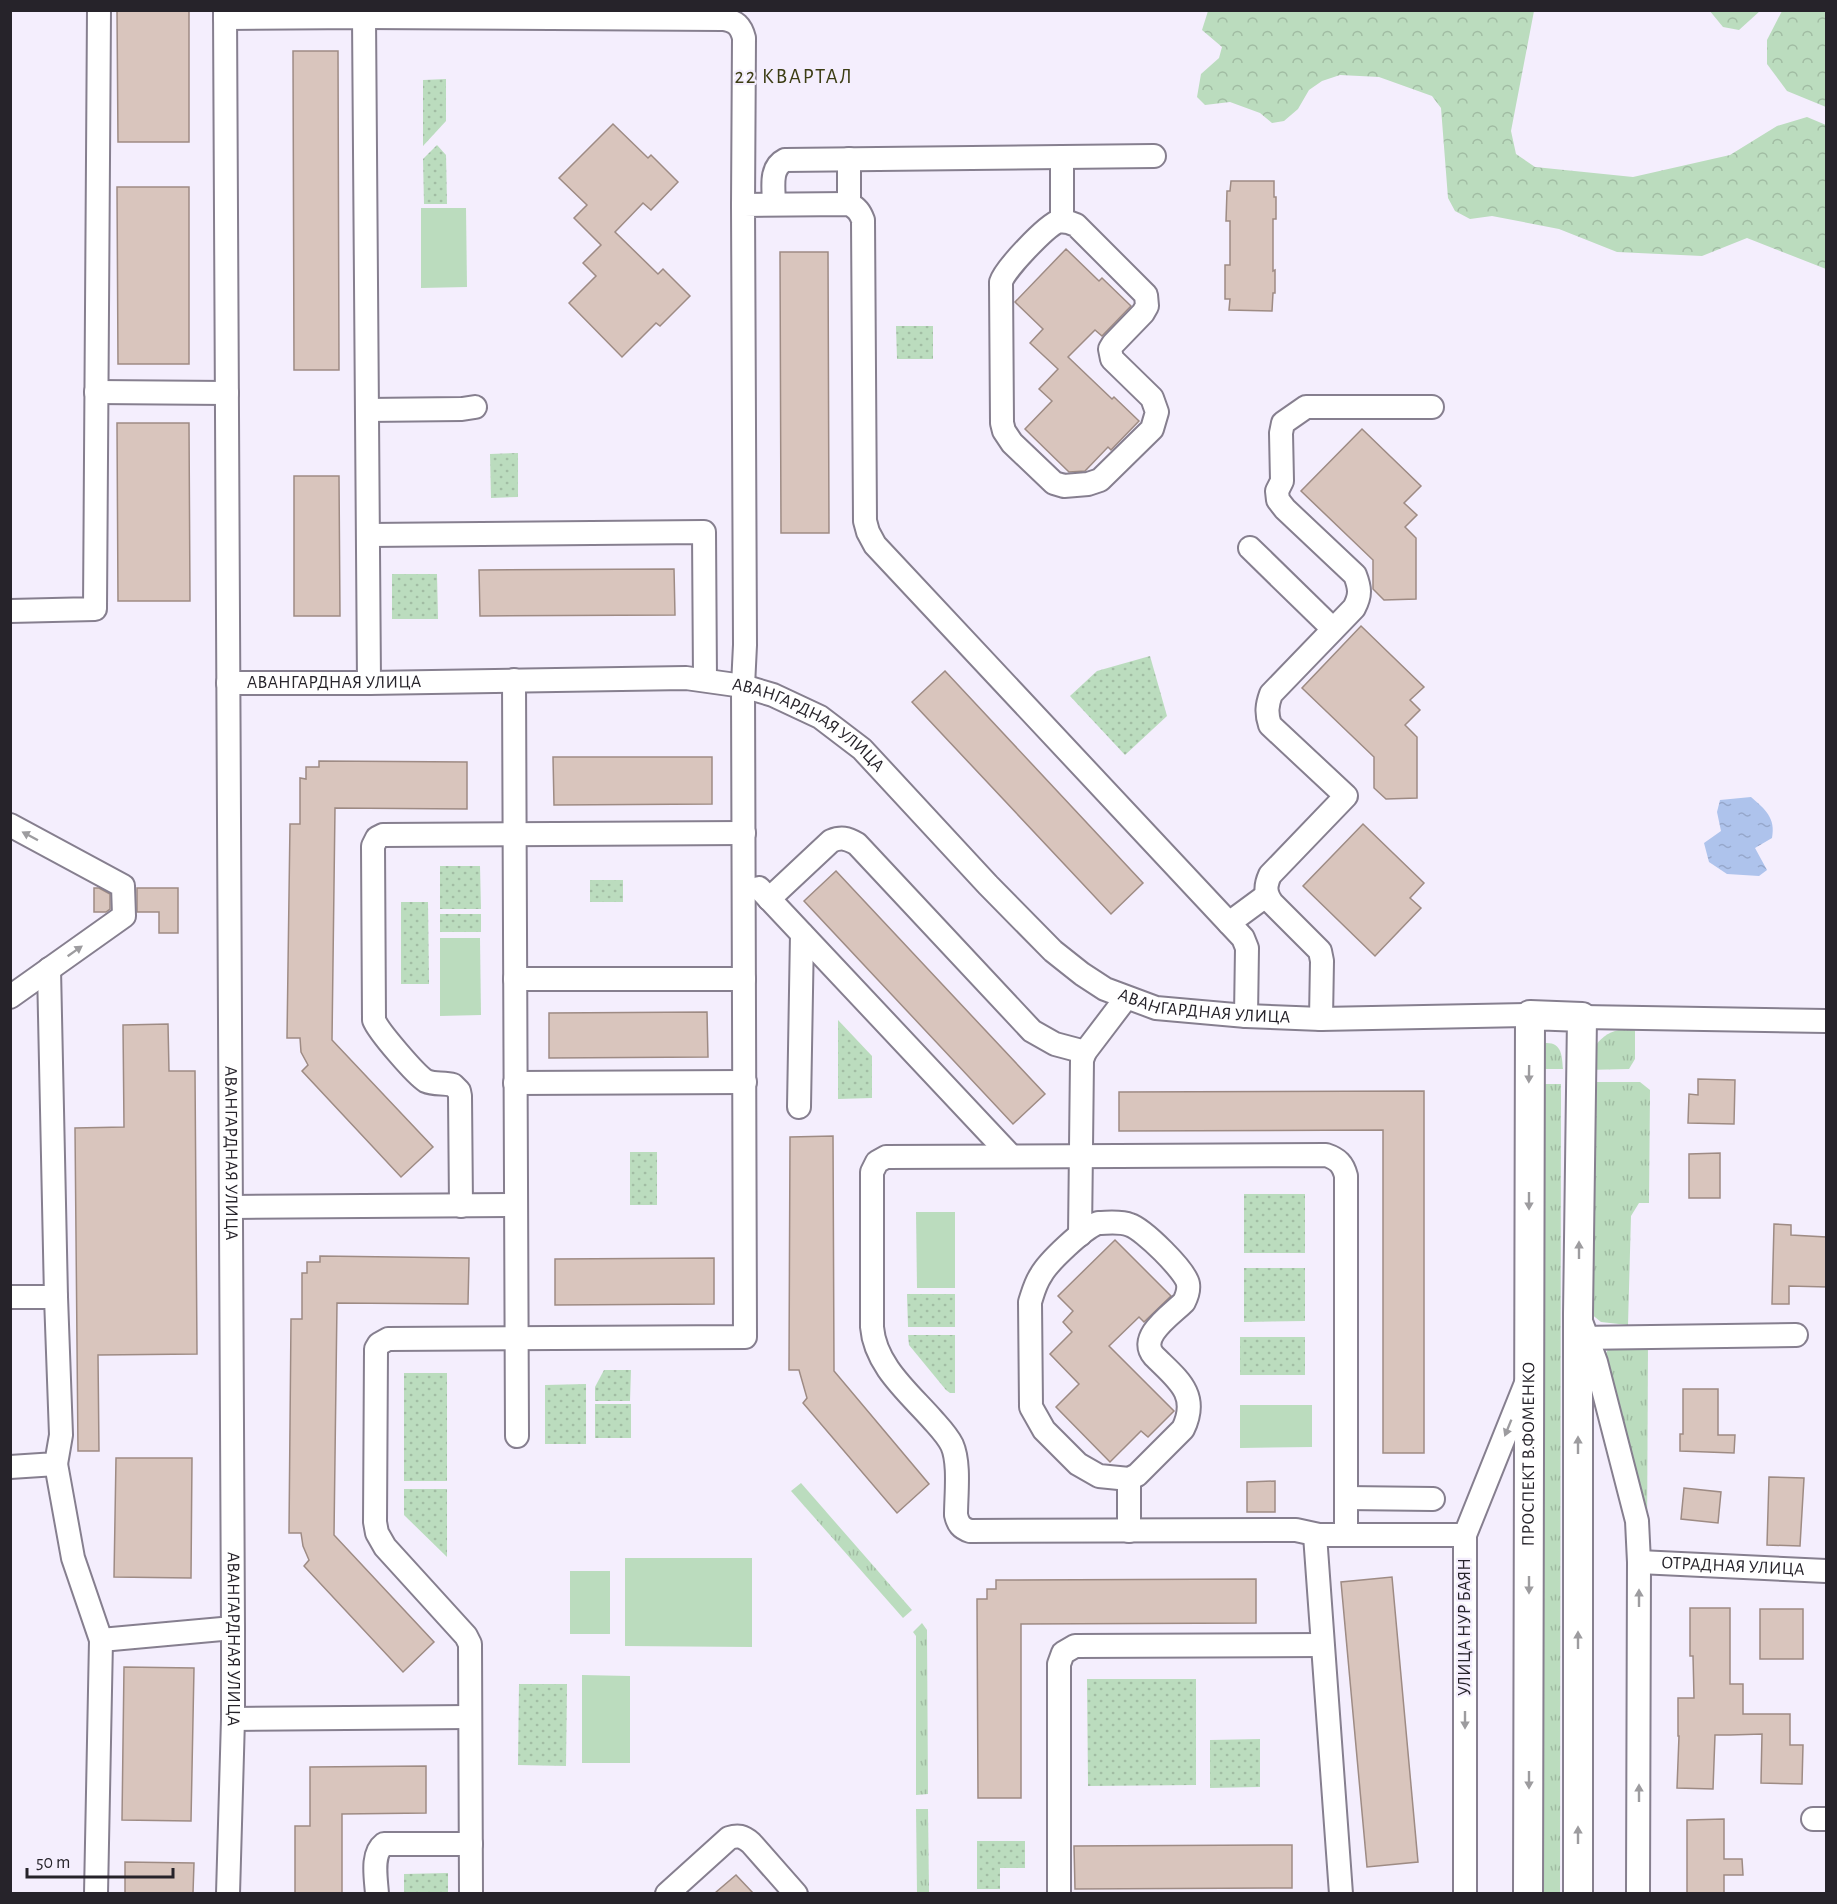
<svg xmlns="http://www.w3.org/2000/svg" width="1837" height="1904" font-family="'Alegreya Sans',sans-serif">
  <defs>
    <pattern id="grass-tufts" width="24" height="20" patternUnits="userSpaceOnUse" patternTransform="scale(1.5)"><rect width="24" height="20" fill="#bbdcbe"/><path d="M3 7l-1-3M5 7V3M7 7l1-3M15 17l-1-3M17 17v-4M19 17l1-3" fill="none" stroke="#a1bca3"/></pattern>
    <pattern id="forest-crowns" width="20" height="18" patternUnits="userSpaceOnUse" patternTransform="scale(1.5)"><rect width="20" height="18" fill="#bbdcbe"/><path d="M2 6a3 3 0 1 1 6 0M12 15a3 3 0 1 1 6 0" fill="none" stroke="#a1bca3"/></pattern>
    <pattern id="park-dots" width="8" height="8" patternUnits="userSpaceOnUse" patternTransform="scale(1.5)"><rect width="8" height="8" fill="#bbdcbe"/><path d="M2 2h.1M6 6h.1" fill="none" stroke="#a1bca3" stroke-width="1.8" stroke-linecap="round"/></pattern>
    <pattern id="water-ripples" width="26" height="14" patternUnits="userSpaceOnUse" patternTransform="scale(1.5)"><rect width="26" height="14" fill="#aec3ec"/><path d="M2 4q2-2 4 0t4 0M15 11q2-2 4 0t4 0" fill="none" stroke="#96a7cb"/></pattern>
  </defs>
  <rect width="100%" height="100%" fill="#f4eefd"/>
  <g fill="url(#grass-tufts)">
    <path d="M 1635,1028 L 1635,1059 L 1629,1069 L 1585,1070 C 1594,1042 1603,1029 1635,1028 Z"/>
    <path d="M 1545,1043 C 1562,1042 1562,1056 1563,1069 L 1535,1069 L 1542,1044 Z"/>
    <polygon points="1586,1082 1640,1082 1650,1090 1649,1203 1639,1203 1631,1216 1628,1325 1601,1322 1590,1313"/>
    <polygon points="1536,1084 1561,1084 1560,1893 1535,1894"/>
    <polygon points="1648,1342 1647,1548 1605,1355 1610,1346"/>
    <polygon points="801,1483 912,1610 903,1618 791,1491"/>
    <polygon points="922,1623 927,1630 928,1794 916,1795 916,1636 913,1632"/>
    <polygon points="916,1809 928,1809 929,1893 917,1893"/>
  </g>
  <g fill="url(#forest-crowns)">
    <polygon points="1709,10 1760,10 1760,11 1739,30 1723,27"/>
    <polygon points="1208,11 1534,11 1511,131 1516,154 1535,167 1633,177 1730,155 1777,126 1807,117 1826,125 1826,269 1747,238 1702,256 1617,252 1559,229 1492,216 1470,219 1455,211 1448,198 1441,108 1432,96 1379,77 1340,75 1322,81 1309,90 1298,109 1284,121 1272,123 1260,113 1230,102 1205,105 1197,97 1201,74 1219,58 1222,47 1202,30"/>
    <polygon points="1782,11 1826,11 1826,107 1787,91 1767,64 1767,40"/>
  </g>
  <g fill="url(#park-dots)">
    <polygon points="446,79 446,121 423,146 423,80"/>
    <polygon points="437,145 446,155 447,204 424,204 423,159"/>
    <polygon points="896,326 933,326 933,359 897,359"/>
    <polygon points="518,453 518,497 491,498 490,454"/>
    <polygon points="392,574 437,574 438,619 392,619"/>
    <polygon points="1150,656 1167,716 1125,755 1070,696 1097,671"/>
    <polygon points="440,866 480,866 481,909 440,909"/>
    <rect x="590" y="880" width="33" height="22"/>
    <polygon points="401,902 428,902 429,984 401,984"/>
    <rect x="440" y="914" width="41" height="18"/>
    <polygon points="838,1020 872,1056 872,1098 838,1099"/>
    <rect x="630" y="1152" width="27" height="53"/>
    <rect x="1244" y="1194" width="61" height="59"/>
    <polygon points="1244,1268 1305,1268 1305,1321 1244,1322"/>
    <polygon points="907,1294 955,1294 955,1327 908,1327"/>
    <polygon points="908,1335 955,1335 955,1393 950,1393 946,1390 909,1345"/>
    <rect x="1240" y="1337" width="65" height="38"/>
    <polygon points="604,1370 631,1370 630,1401 595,1401 595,1387"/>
    <rect x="404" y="1373" width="43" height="108"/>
    <polygon points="586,1384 586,1444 545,1444 545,1385"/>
    <rect x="595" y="1404" width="36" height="34"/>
    <polygon points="404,1489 447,1489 447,1557 404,1515"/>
    <polygon points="1087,1679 1196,1679 1196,1785 1088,1786"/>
    <polygon points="519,1684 567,1684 566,1766 518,1765"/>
    <polygon points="1260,1739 1260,1787 1210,1788 1210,1740"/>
    <polygon points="977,1841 1025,1841 1025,1868 1000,1868 1000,1889 977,1889"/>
    <polygon points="448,1873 448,1893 404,1893 404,1874"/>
  </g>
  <g fill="#bbdcbe">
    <polygon points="421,208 466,208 467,287 421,288"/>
    <polygon points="440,938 480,938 481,1015 440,1016"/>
    <polygon points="916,1212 955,1212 955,1288 917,1288"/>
    <polygon points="1240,1405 1312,1405 1312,1447 1240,1448"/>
    <polygon points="625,1558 752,1558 752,1647 625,1646"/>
    <rect x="570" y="1571" width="40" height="63"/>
    <polygon points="582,1675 630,1676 630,1763 582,1763"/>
  </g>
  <path fill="url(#water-ripples)" d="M 1751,797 C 1765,809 1776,818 1772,838 L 1755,848 L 1767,870 L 1759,876 L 1727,874 L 1709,862 L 1704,843 L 1721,831 L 1717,812 L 1720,800 Z"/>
  <g fill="#d9c5bd" stroke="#9e8b84" stroke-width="1.5">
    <polygon points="117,10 189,10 189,142 118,142"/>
    <polygon points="293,51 338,51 339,370 294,370"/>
    <polygon points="613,124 648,158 651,155 678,182 651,210 643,203 615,232 658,274 663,269 690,296 660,326 656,323 622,357 569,303 596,276 583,263 601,245 574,218 587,205 559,178"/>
    <polygon points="1231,181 1274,181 1274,197 1276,197 1276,219 1273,219 1273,271 1275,270 1275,293 1273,293 1272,311 1229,310 1230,299 1225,299 1225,265 1230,265 1230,221 1226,221 1227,191 1230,191"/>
    <polygon points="117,187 189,187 189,364 118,364"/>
    <polygon points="1066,249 1099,281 1102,278 1131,306 1102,336 1095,330 1068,357 1112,399 1114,397 1139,421 1111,450 1108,447 1085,471 1069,472 1025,429 1052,401 1039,389 1058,369 1030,343 1043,329 1015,302"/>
    <polygon points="780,252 828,252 829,533 781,533"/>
    <polygon points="117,423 189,423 190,601 118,601"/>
    <polygon points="1362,429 1421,486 1404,503 1417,515 1405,527 1416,538 1416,599 1384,600 1373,589 1373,560 1301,491"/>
    <polygon points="294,476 339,476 340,616 294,616"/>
    <polygon points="674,569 675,615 480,616 479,570"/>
    <polygon points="1361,626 1424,687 1410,700 1420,710 1405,725 1417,737 1417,798 1386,799 1374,788 1374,757 1302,688"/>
    <polygon points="945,671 1143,883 1111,914 912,702"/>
    <polygon points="553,757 712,757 712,804 554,805"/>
    <polygon points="319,761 467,762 467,809 335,808 332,1040 433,1147 401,1177 302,1071 308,1065 301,1052 300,1038 287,1038 290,824 300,824 300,778 306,779 306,767 319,767"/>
    <polygon points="1363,824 1424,883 1410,898 1421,908 1375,956 1303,886"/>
    <polygon points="836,871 1045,1094 1013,1124 804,901"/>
    <polygon points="94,888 99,888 110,894 110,909 106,912 94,912"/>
    <polygon points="137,888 178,888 178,933 159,933 159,912 137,912"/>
    <polygon points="707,1012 708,1057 549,1058 549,1013"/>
    <polygon points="168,1024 169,1071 195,1071 197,1354 98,1355 99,1451 78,1451 75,1128 124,1127 123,1025"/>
    <polygon points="1698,1079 1735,1080 1734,1124 1688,1123 1689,1094 1698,1095"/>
    <polygon points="1424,1091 1424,1453 1383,1453 1383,1130 1119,1131 1119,1092"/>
    <polygon points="833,1136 834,1371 929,1484 897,1513 803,1403 807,1398 799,1370 789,1370 790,1137"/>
    <polygon points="1720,1153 1720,1198 1689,1198 1689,1154"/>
    <polygon points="1774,1224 1791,1225 1791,1235 1826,1237 1827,1287 1789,1286 1789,1304 1772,1304"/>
    <polygon points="1115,1240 1171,1296 1144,1322 1139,1317 1109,1346 1174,1411 1148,1437 1141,1431 1110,1462 1056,1407 1079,1384 1050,1354 1072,1332 1063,1322 1073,1311 1058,1296"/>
    <polygon points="320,1256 469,1258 468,1304 337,1303 334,1535 434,1642 403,1672 304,1566 309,1560 303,1546 301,1533 289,1533 291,1319 302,1319 302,1273 307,1273 307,1262 320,1262"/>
    <polygon points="714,1258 714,1304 555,1305 555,1259"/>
    <polygon points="1683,1389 1718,1389 1718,1435 1735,1435 1734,1453 1680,1451 1680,1434 1683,1434"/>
    <polygon points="116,1458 192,1458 191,1578 114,1577"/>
    <polygon points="1769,1477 1804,1478 1800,1546 1767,1545"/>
    <polygon points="1275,1481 1275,1512 1247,1512 1247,1482"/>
    <polygon points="1684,1488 1721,1492 1718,1523 1681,1519"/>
    <polygon points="1392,1577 1418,1862 1367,1867 1341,1582"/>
    <polygon points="1256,1579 1256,1623 1021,1624 1021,1798 978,1798 977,1599 987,1599 987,1589 996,1589 996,1580"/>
    <polygon points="1690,1608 1730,1608 1730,1684 1743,1684 1743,1714 1790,1714 1790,1745 1803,1745 1802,1784 1761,1783 1762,1734 1730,1735 1715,1735 1713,1789 1677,1788 1679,1736 1678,1736 1678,1698 1694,1698 1693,1656 1690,1656"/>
    <rect x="1760" y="1609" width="43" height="50"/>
    <polygon points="124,1667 194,1668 191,1821 122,1820"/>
    <polygon points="426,1766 426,1813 342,1814 342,1893 295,1893 295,1826 310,1826 310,1767"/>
    <polygon points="1724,1819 1724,1859 1742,1859 1743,1875 1724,1875 1724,1893 1687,1893 1687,1820"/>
    <polygon points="1292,1845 1292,1888 1075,1889 1074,1846"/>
    <polygon points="125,1862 194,1863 193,1893 125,1893"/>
    <polygon points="736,1875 753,1893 715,1893"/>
  </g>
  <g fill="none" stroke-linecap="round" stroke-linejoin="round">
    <defs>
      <g id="minor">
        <path id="s1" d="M 225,10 L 233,1628 L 233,1719 L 228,1894"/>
        <path d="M 364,17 L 723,19 C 736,21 741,26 744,38 L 743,205"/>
        <polyline points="225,18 364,17 369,683"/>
        <polyline points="1062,157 1062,221"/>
        <polyline points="849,159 849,204"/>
        <path d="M 774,204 C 774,189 769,168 785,160 L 1154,156"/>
        <path d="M 1059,221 L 1068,222 L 1076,225 L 1146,295 L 1147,306 L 1143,313 L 1113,344 L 1110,349 L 1112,359 L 1152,398 L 1157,412 L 1152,429 L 1100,480 L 1088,484 L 1064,486 L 1054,483 L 1012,443 L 1004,431 L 1002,423 L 1001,282 C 1005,269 1046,226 1059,221 Z"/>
        <polyline points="96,392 227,393"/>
        <polyline points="367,410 462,409 475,407"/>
        <polyline points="368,535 704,532 705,680"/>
        <polyline points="1250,548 1333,629"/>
        <polyline points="10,611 95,609 99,10"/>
        <polyline points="514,680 517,1436"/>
        <path id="s2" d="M 228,683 L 369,683 L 686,678 L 743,686 L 773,695 L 820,717 L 862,749 L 988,885 L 1053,951 L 1082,974 L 1105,989 L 1156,1008 L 1246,1016 L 1321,1019 L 1530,1015"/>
        <polyline points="10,825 123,886 124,916 10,997"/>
        <polyline points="759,888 1011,1156"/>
        <path d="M 769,899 L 831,841 C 841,837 847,838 857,844 L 1032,1031 L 1055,1044 L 1085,1052"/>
        <polyline points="1229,923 1267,895"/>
        <polyline points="515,979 744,979"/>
        <polyline points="1582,1017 1826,1021"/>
        <path d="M 1321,1019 L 1322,961 L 1320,951 L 1272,903 C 1265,893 1265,886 1270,875 L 1346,796 L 1270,725 C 1266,713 1267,705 1271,694 L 1354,608 C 1361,595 1360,588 1355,575 L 1285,509 L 1278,500 L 1277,491 L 1282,481 L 1281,433 L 1283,423 L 1306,407 L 1432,407"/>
        <polyline points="515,1083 745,1082"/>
        <polyline points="799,1107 802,934"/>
        <path d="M 461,1206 L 460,1096 L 459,1091 L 453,1085 C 444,1082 435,1085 426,1081 C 416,1075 378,1031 374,1020 L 373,846 L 377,838 L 383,835 L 744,833"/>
        <polyline points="232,1207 516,1205"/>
        <path d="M 1098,1223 C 1108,1223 1120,1221 1130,1225 C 1143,1229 1186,1271 1188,1284 C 1189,1290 1187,1296 1184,1302 C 1171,1315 1137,1337 1154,1356 C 1177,1379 1200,1394 1183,1429 L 1137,1475 L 1129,1479 L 1099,1476 L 1078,1464 L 1044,1430 L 1031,1407 L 1030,1302 C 1033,1293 1035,1284 1041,1275 C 1048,1262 1084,1228 1098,1223 Z"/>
        <polyline points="1080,1235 1082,1060 1085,1052 1126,998"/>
        <polyline points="10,1297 56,1297"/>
        <polyline points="1582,1324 1596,1362 1637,1521 1639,1562 1638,1894"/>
        <polyline points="1578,1338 1796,1335"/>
        <polyline points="56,1464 73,1558 101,1640 96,1894"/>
        <polyline points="10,1467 56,1464 61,1435 56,1297 49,969"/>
        <polyline points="1129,1479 1129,1531"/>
        <polyline points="1346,1498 1433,1499"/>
        <polyline points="1315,1535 1341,1894"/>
        <path d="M 1346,1535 L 1346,1176 C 1343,1164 1338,1159 1326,1155 L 886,1157 L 877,1162 L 872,1172 L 872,1327 C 875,1365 908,1392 932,1419 C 939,1427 947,1435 952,1445 C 960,1463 956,1495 956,1515 C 958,1524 961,1528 970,1531 L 1296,1530 L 1319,1535 L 1465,1535"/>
        <path id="s3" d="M 1639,1562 L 1826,1571"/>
        <polyline points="101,1640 233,1628"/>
        <polyline points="233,1719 470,1717"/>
        <polyline points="1813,1819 1826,1819"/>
        <path d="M 377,1894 C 376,1878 371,1854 384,1844 L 471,1844"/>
        <path d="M 471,1894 L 470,1644 L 466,1636 L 385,1547 L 377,1533 L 375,1522 L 376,1349 L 379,1344 L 388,1339 L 745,1337 L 743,686 L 745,645 L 743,205 L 849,204 C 857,208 860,212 863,220 L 865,521 L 868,532 L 875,545 L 1243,938 L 1247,948 L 1246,1016"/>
        <path d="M 667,1894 L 729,1838 C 738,1835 743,1836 751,1843 L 796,1894"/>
        <polyline points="1059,1894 1059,1664 1063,1653 1075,1646 1322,1645"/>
        <polyline points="1465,1894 1465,1535 1526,1383"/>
      </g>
      <g id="major">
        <path id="s4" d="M 1528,1894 L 1530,1015 L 1582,1017 L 1578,1314 L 1578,1894"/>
      </g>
    </defs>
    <use href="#minor" stroke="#867f8f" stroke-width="26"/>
    <use href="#major" stroke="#867f8f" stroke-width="32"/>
    <use href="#minor" stroke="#fff" stroke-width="22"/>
    <use href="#major" stroke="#fff" stroke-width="28"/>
  </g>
  <defs><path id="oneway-solid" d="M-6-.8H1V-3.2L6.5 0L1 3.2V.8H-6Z" transform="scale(1.5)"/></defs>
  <g fill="#9d9c9f">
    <use href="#oneway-solid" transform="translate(30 836) rotate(-152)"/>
    <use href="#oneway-solid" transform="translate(75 951) rotate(-35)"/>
    <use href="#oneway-solid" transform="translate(1529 1074) rotate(91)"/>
    <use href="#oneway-solid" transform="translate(1529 1201) rotate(90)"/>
    <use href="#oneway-solid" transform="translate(1579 1250) rotate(-90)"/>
    <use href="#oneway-solid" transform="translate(1508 1428) rotate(112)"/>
    <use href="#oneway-solid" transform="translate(1578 1445) rotate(-90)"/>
    <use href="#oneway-solid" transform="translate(1529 1585) rotate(90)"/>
    <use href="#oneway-solid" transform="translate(1639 1598) rotate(-90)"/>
    <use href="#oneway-solid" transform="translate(1578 1640) rotate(-90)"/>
    <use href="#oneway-solid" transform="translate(1465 1720) rotate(90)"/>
    <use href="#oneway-solid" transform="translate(1529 1780) rotate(90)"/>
    <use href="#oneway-solid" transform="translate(1639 1793) rotate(-90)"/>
    <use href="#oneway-solid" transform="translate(1578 1835) rotate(-90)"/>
  </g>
  <g text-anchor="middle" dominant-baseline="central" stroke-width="4.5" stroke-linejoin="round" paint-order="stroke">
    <g font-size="18" fill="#26232a" stroke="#f4eefd">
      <text stroke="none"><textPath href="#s2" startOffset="106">АВАНГАРДНАЯ УЛИЦА</textPath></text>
      <text stroke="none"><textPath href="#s2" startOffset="592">АВАНГАРДНАЯ УЛИЦА</textPath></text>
      <text stroke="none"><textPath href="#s2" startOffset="1096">АВАНГАРДНАЯ УЛИЦА</textPath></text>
      <text stroke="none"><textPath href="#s1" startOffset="1143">АВАНГАРДНАЯ УЛИЦА</textPath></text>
      <text stroke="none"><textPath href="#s4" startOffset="440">ПРОСПЕКТ В.ФОМЕНКО</textPath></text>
      <text stroke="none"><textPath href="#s3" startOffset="94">ОТРАДНАЯ УЛИЦА</textPath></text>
      <text transform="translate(1465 1627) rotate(-90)">УЛИЦА НУР БАЯН</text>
      <text stroke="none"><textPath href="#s1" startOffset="1629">АВАНГАРДНАЯ УЛИЦА</textPath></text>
    </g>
    <g font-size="21" letter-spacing="1.5" fill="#3c3d14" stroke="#f4eefd">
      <text x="794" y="76">22 КВАРТАЛ</text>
    </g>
  </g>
  <rect width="1837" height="1904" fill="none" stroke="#26232a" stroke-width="24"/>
  <path d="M27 1868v9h146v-9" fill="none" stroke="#26232a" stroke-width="3"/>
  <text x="36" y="1868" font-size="18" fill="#26232a" stroke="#f4eefd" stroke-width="4.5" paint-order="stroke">50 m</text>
</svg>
